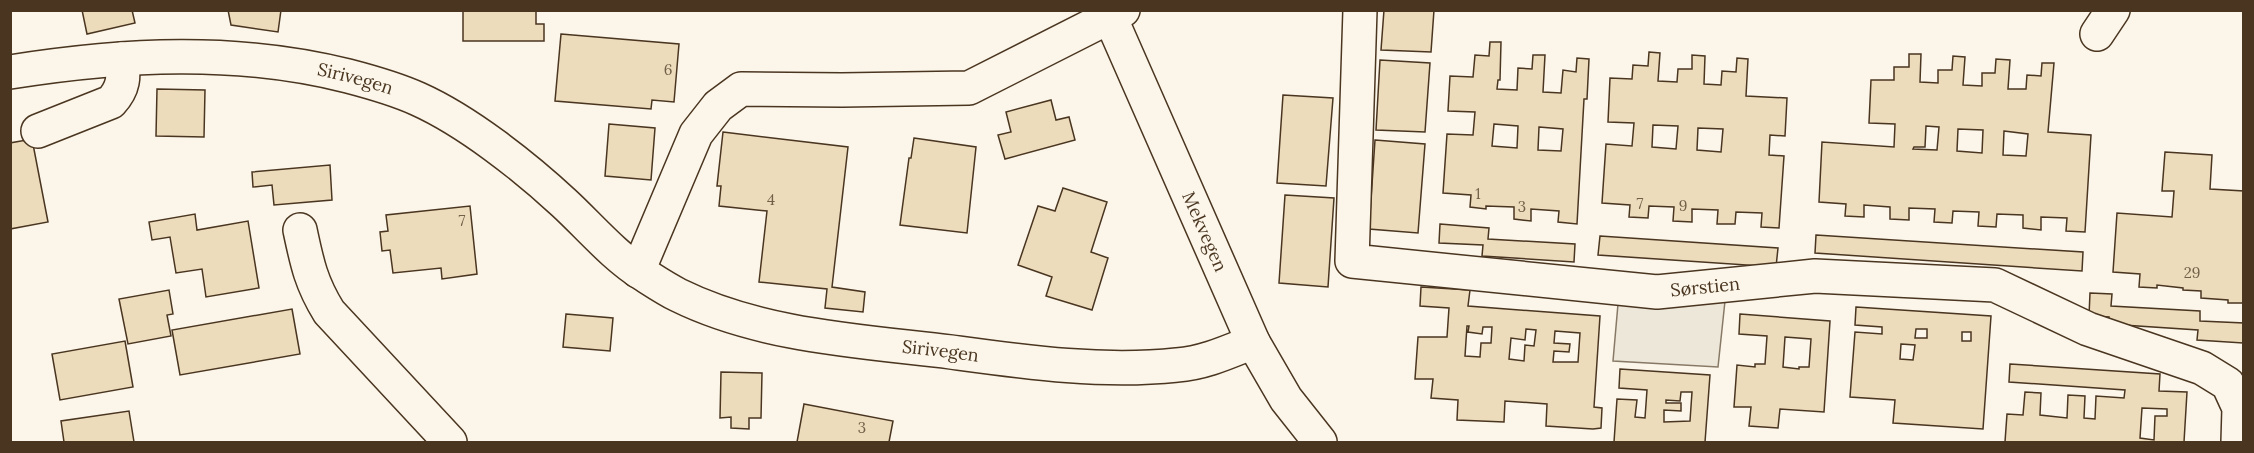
<svg xmlns="http://www.w3.org/2000/svg" width="2254" height="453" font-family="Lora,serif">
<style>
.parking{fill:#ede7d9;stroke:#887966;stroke-width:1.5}
.building{fill:#ecdcbc;stroke:#4a3520;stroke-width:1.5;fill-rule:evenodd}
.lines{fill:none;stroke-linecap:round;stroke-linejoin:round}
.minor-casing{stroke:#4a3520;stroke-width:36}
.minor{stroke:#fbf6e9;stroke-width:33}
.labels{text-anchor:middle;stroke-width:4.5;stroke-linejoin:round;paint-order:stroke}
.number-label{font-size:15px;fill:#725f47}
.street-label{font-size:18px;fill:#4a3520;stroke:#fbf6e9}
</style>
<rect width="100%" height="100%" fill="#fbf6e9"/>
<!-- parking -->
<path class="parking" d="M1725,301L1718,367L1613,361L1618,304Z"/>
<!-- building -->
<g class="building">
<path d="M82,10H132L135,23L87,34Z"/>
<path d="M228,10H281L278,32L231,25Z"/>
<path d="M463,10H536V24H544V41H463Z"/>
<path d="M1384,10H1434L1431,52L1381,50Z"/>
<path d="M561,34L679,44L674,102L652,100L651,109L555,101Z"/>
<path d="M1490,42H1501L1500,80H1498L1497,89L1517,90L1518,68L1532,69L1533,55H1545L1543,92L1561,93L1563,70L1576,72L1577,58L1589,59L1587,99H1584L1577,224L1558,222L1559,211L1531,209V221L1514,219V207L1486,206V209L1470,207L1471,195L1443,193L1447,134L1473,135L1475,112L1448,111L1450,76L1473,77L1475,55L1489,56ZM1494,124L1518,126L1517,148L1492,146ZM1539,127L1563,129L1561,151L1538,150Z"/>
<path d="M1649,52L1660,53L1658,81L1677,82L1678,69H1692V55L1705,56L1704,84L1721,85L1722,71L1736,72L1737,58L1748,59L1746,96L1787,98L1785,136L1770,135L1769,155L1784,156L1779,228L1761,227L1762,213L1736,212L1735,224H1717L1718,210L1692,209V222L1673,221L1674,207L1649,206L1648,218L1629,217L1630,205L1602,203L1606,144L1632,146L1634,123L1608,122L1610,78L1632,79L1633,65L1648,66ZM1653,125L1678,126L1676,149L1652,147ZM1698,128L1723,129L1721,152L1697,150Z"/>
<path d="M1909,54H1921L1920,82L1938,83V70H1952L1953,56L1965,57L1963,85L1982,86V73H1995L1996,59L2010,60L2008,89H2026L2027,75L2041,76L2042,63H2054L2048,132L2091,135L2085,232L2066,231L2067,218L2041,217V230L2023,228V215L1997,214L1996,227L1978,226L1979,212L1953,211L1952,223L1934,222L1935,209L1909,208V220L1890,219V207L1864,205V217L1845,216L1846,204L1819,202L1822,142L1894,147L1895,124L1869,123L1871,80H1894V67H1909ZM1926,126L1939,127L1937,150L1913,149L1914,147H1925ZM1958,129L1983,130L1982,153L1957,151ZM2004,131L2028,134L2026,156L2003,155Z"/>
<path d="M1380,60L1430,63L1425,132L1376,130Z"/>
<path d="M157,89L205,90L204,137L156,136Z"/>
<path d="M1283,95L1333,98L1326,186L1277,183Z"/>
<path d="M1051,100L1056,120L1069,117L1075,140L1005,159L998,135L1011,132L1006,112Z"/>
<path d="M609,124L655,128L651,180L605,176Z"/>
<path d="M723,132L848,147L832,287L865,292L863,312L825,308L827,289L759,282L767,211L719,206L721,186H717Z"/>
<path d="M914,138L976,147L967,233L900,225L909,158H911Z"/>
<path d="M32,139L48,222L10,229V143Z"/>
<path d="M1375,140L1425,144L1418,233L1369,229Z"/>
<path d="M2165,152L2212,155L2210,189L2244,191V303H2228V300L2201,298V291L2183,290V288L2157,285V288L2139,287L2140,274L2113,272L2117,213L2172,217L2174,191H2162Z"/>
<path d="M330,165L332,200L274,205L272,185L253,187L252,172Z"/>
<path d="M1063,188L1107,202L1091,252L1108,258L1092,310L1046,296L1052,277L1018,265L1038,206L1055,211Z"/>
<path d="M1285,195L1334,198L1328,287L1279,283Z"/>
<path d="M470,206L477,274L442,279L441,268L393,273L390,250L382,251L380,232L388,231L386,215Z"/>
<path d="M195,214L197,230L248,221L259,288L206,297L202,269L176,273L170,237L152,240L149,222Z"/>
<path d="M1440,224L1489,228L1488,239L1575,244L1574,262L1482,256L1483,245L1439,243Z"/>
<path d="M1816,235L2083,252L2082,271L1815,253Z"/>
<path d="M1600,236L1778,248L1776,267L1598,255Z"/>
<path d="M1421,287L1470,290L1468,306L1600,316L1594,407L1602,408L1601,428L1593,429L1546,426L1547,404L1505,401L1504,422L1457,420L1458,400L1431,398L1433,379H1415L1418,337H1447L1449,308L1420,306ZM1467,326H1469L1468,332L1482,334L1483,327H1492L1491,343H1481L1480,357L1465,356ZM1526,329L1536,330L1534,346L1525,345L1524,361L1509,359L1511,338L1525,340ZM1555,331L1580,333L1578,362H1553L1554,351L1569,352L1570,344L1554,343Z"/>
<path d="M169,290L173,314L167,315L171,336L128,344L119,299Z"/>
<path d="M2090,293L2112,294L2111,306L2200,311V321L2244,323L2243,343L2197,340L2198,330L2108,324L2109,317L2089,316Z"/>
<path d="M1856,307L1991,316L1983,429L1893,423L1895,400L1850,397L1855,332L1882,334V327L1855,325ZM1916,329H1927V338H1915ZM1962,332H1971V341H1962ZM1901,344L1915,345L1913,360L1900,359Z"/>
<path d="M292,309L300,354L180,375L172,330Z"/>
<path d="M566,314L613,318L610,351L563,347Z"/>
<path d="M1740,314L1830,321L1824,412L1780,409L1778,428L1749,426L1751,407H1734L1737,365L1755,367V364H1765L1767,336L1739,334ZM1785,337L1811,339L1809,367H1799V369L1783,367Z"/>
<path d="M125,341L133,387L60,400L52,354Z"/>
<path d="M2010,364L2160,374L2159,391L2187,392L2184,442H2005L2007,414L2023,415L2025,392L2041,393L2040,415L2067,418L2068,395L2085,396L2084,418L2095,419L2096,396L2124,398L2125,390L2009,382ZM2142,408L2167,409V416H2155L2154,440L2140,438Z"/>
<path d="M1620,369L1710,375L1705,442H1614L1617,399L1637,400L1635,417L1645,418L1647,390L1619,388ZM1681,392H1692L1690,421L1664,422V410L1681,411V403H1666V400L1680,401Z"/>
<path d="M721,372L762,373L761,418H749V429L731,428V417L720,418Z"/>
<path d="M804,404L893,421L889,442H797Z"/>
<path d="M129,411L134,442H64L61,421Z"/>
</g>
<g class="lines">
<!-- minor casing -->
<g class="minor-casing">
<g id="minor">
<path id="s1" d="M1107,10L1253,342L1286,399L1320,442"/>
<path id="s2" d="M1360,10L1352,261L1657,292L1815,276L1995,285L2088,329L2202,368L2228,384L2239,408L2238,442"/>
<path d="M2097,34L2113,10"/>
<path id="s3" d="M10,72C124,54 236,48 348,76C371,82 396,89 418,99C467,121 524,166 564,203C589,226 614,256 643,274C654,281 666,289 678,295C761,336 860,341 951,352C1025,362 1101,373 1177,365C1204,363 1228,352 1253,342"/>
<path d="M38,131L111,102C124,88 124,77 122,59"/>
<path d="M300,230C307,263 311,283 329,312L450,442"/>
<path d="M638,271L696,134L718,106L741,89L842,90L969,88L1123,10"/>
</g>
</g>
<!-- minor -->
<use href="#minor" class="minor"/>
</g>
<g class="labels">
<!-- number labels -->
<g class="number-label">
<text x="668" y="75">6</text>
<text x="1478" y="199">1</text>
<text x="771" y="205">4</text>
<text x="1640" y="209">7</text>
<text x="1683" y="211">9</text>
<text x="1522" y="212">3</text>
<text x="462" y="226">7</text>
<text x="2192" y="278">29</text>
<text x="862" y="433">3</text>
</g>
<!-- street labels -->
<g class="street-label">
<text dy="6" stroke="none"><textPath href="#s3" startOffset="348">Sirivegen</textPath></text>
<text dy="6" stroke="none"><textPath href="#s1" startOffset="242">Mekvegen</textPath></text>
<text dy="6" stroke="none"><textPath href="#s2" startOffset="606">Sørstien</textPath></text>
<text dy="6" stroke="none"><textPath href="#s3" startOffset="1011">Sirivegen</textPath></text>
</g>
</g>
<!-- border -->
<rect width="2254" height="453" fill="none" stroke="#4a3520" stroke-width="24"/>
</svg>
